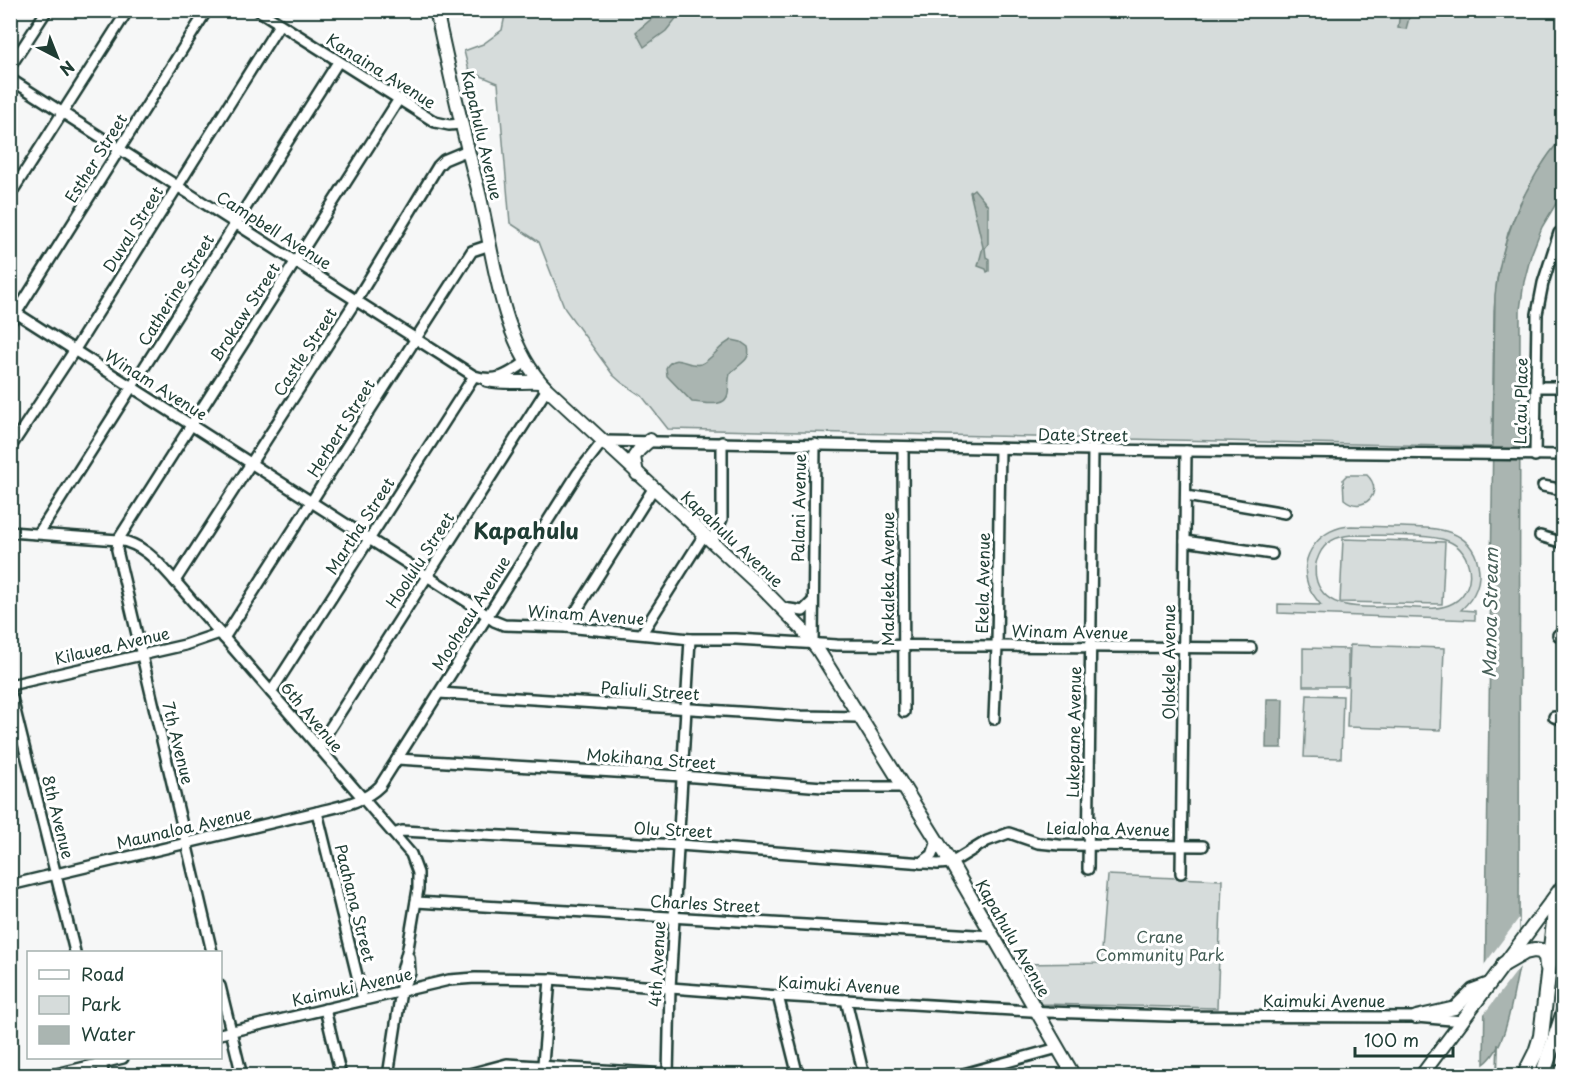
<svg xmlns="http://www.w3.org/2000/svg" width="1574" height="1086" font-family="'Playpen Sans',sans-serif">
<style>
.green{fill:#d6dcdb;stroke:#7a8c88;stroke-width:1.5;fill-rule:evenodd}
.water{fill:#aab5b1;stroke:#72857f;stroke-width:1.5}
.pier{fill:#f6f7f7}
.lines{fill:none;stroke-linecap:round;stroke-linejoin:round}
.stream{stroke:#72857f;stroke-width:2}
.minor-casing{stroke:#1f3d34;stroke-width:14}
.major-casing{stroke:#1f3d34;stroke-width:16}
.highway-casing{stroke:#1f3d34;stroke-width:18}
.minor{stroke:#fff;stroke-width:9}
.major{stroke:#fff;stroke-width:12}
.highway{stroke:#fff;stroke-width:14}
.labels{text-anchor:middle;stroke-width:6;stroke-linejoin:round;paint-order:stroke}
.street-label{font-size:16px;fill:#1f3d34;stroke:#fff}
.park-label{font-size:16px;fill:#445d55;stroke:#fff}
.water-label{font-size:18px;font-style:italic;fill:#49615a;stroke:#fff}
.district-label{font-size:22px;font-weight:bold;fill:#1f3d34;stroke:#fff}
</style>
<rect width="100%" height="100%" fill="#f6f7f7"/>
<filter id="ink" filterUnits="userSpaceOnUse"><feTurbulence type="fractalNoise" baseFrequency=".0167" numOctaves="2"/><feDisplacementMap in="SourceGraphic" scale="12" xChannelSelector="R" yChannelSelector="G"/><feConvolveMatrix kernelMatrix="1 2 1 2 8 2 1 2 1" color-interpolation-filters="sRGB"/></filter>
<g filter="url(#ink)">
<!-- green -->
<g class="green">
<path d="M506,10L1563,11V136L1545,160L1520,203L1508,233L1497,279L1494,310L1492,447L668,429L642,396L622,383L613,375L565,309L539,242L510,223L498,83L469,71L464,51L483,44L502,30Z"/>
<path d="M1347,475H1367C1385,492 1363,515 1344,499L1343,479Z"/>
<path d="M1351,526C1368,526 1385,527 1402,527C1433,528 1470,527 1478,564C1482,582 1474,598 1461,610L1475,611V620L1278,613V604L1321,605C1316,599 1311,593 1308,585C1298,555 1321,527 1351,526ZM1352,535C1374,536 1430,533 1448,541C1458,545 1465,553 1468,564C1473,579 1466,596 1453,603C1437,612 1415,607 1398,607C1371,606 1328,614 1317,582C1314,573 1315,563 1319,555C1325,541 1338,536 1352,535Z"/>
<path d="M1343,539L1445,542L1442,604L1340,602Z"/>
<path d="M1350,645L1444,648L1441,730L1347,727Z"/>
<path d="M1303,648L1348,649V686H1303Z"/>
<path d="M1307,695L1343,696L1341,758L1304,757Z"/>
<path d="M1107,875L1222,880L1217,1008L1041,1004L1019,964L1100,963Z"/>
</g>
<!-- water -->
<g class="water">
<path d="M662,10L682,11L666,31L644,47L636,32Z"/>
<path d="M1400,11H1411L1406,29L1398,28Z"/>
<path d="M1563,136V192L1542,227L1531,255L1524,282L1520,310L1519,968C1512,996 1508,1046 1484,1064L1495,295C1502,235 1525,182 1563,136Z"/>
<path d="M974,189L988,206V244L985,248L986,257L989,259V271L987,272L986,269L978,266L983,247L970,192Z"/>
<path d="M732,340L741,342L748,347C752,361 738,364 730,374C728,381 729,388 728,394C725,409 703,402 692,402L667,376L666,368C675,351 687,368 701,364C713,359 719,345 732,340Z"/>
<path d="M1267,699H1283L1282,748H1266Z"/>
</g>
<!-- pier -->
<path class="pier" d="M1519,918L1520,967L1484,1014V965Z"/>
<g class="lines">
<!-- stream -->
<path class="stream" d="M1497,1076L1498,1045"/>
<!-- minor casing -->
<g class="minor-casing">
<g id="minor">
<path d="M258,10L435,122L449,125L461,124"/>
<path d="M10,67L47,10"/>
<path d="M10,79L474,376C496,383 508,375 526,362"/>
<path d="M10,195L128,10"/>
<path d="M10,309L477,608L494,621L504,625L566,627L690,639H736L837,645L1251,648"/>
<path d="M10,323L207,10"/>
<path d="M1537,387H1564"/>
<path d="M903,447L904,712"/>
<path d="M10,448L74,351L279,25"/>
<path d="M1535,456L1537,314L1543,283L1559,233"/>
<path d="M1543,486L1564,490"/>
<path d="M1186,496L1285,513"/>
<path d="M10,532L118,540C144,544 158,562 175,581L411,854L418,873V889L408,948L401,975V991L388,1076"/>
<path d="M39,533L338,62"/>
<path d="M1540,536L1564,543"/>
<path d="M1185,541L1272,554"/>
<path d="M712,542L722,519V442"/>
<path d="M175,581L357,299L438,166L444,160L468,150"/>
<path d="M783,608L803,611L812,602"/>
<path d="M566,627L653,489"/>
<path d="M642,633L704,535"/>
<path d="M1558,635L1564,636"/>
<path d="M224,638L472,251L490,245"/>
<path d="M813,643L815,444"/>
<path d="M10,685L185,645L220,633"/>
<path d="M10,690L75,952"/>
<path d="M271,692L474,376"/>
<path d="M439,693L801,716L859,717"/>
<path d="M1554,717L1564,720"/>
<path d="M994,719L997,646L1000,448"/>
<path d="M318,747L547,389"/>
<path d="M397,759L682,776L823,787H904"/>
<path d="M317,812L363,1000"/>
<path d="M394,834L402,831L679,845L938,864L951,863L987,841L1009,833L1038,843L1059,845L1203,846"/>
<path d="M921,863L932,855L937,841"/>
<path d="M1088,869L1093,450"/>
<path d="M1181,873L1186,451"/>
<path d="M10,885L317,812C340,806 363,803 380,786L578,473L603,441L1093,450L1564,455"/>
<path d="M416,902L992,936"/>
<path d="M212,952L117,550L118,540L399,99"/>
<path d="M220,986L242,1076"/>
<path d="M402,989L410,973L409,957"/>
<path d="M778,996L798,1076"/>
<path d="M846,1000L864,1076"/>
<path d="M325,1009L341,1076"/>
<path d="M220,1034L449,980L475,978L550,979L778,996L1048,1012L1170,1016L1416,1017L1463,1021"/>
<path d="M100,1058L104,1076"/>
<path d="M48,1076L123,1058"/>
<path d="M462,1076L507,1064L698,1076"/>
<path d="M542,1076L550,979"/>
<path d="M668,1076L670,988L690,639"/>
<path d="M956,1076L1058,1048"/>
</g>
</g>
<!-- major casing -->
<g class="major-casing">
<g id="major">
<path d="M436,10C449,70 462,130 478,189C494,252 499,341 547,389L762,588L802,629L818,650L951,863L1074,1076"/>
<path d="M487,380C504,384 523,381 540,382"/>
<path d="M637,474L634,457L639,450L650,440"/>
<path d="M1416,1017L1455,1008L1473,990L1489,984"/>
<path d="M1421,1076L1564,884"/>
<path d="M1550,1076L1564,1070"/>
</g>
</g>
<!-- highway casing -->
<g class="highway-casing">
<g id="highway">
<path d="M1504,964L1525,952L1534,950L1541,951L1546,957L1547,966"/>
<path d="M1524,1076L1536,1052L1541,1036L1554,922L1555,898"/>
<path d="M1542,1076L1564,1012"/>
</g>
</g>
<!-- minor -->
<use href="#minor" class="minor"/>
<!-- major -->
<use href="#major" class="major"/>
<!-- highway -->
<use href="#highway" class="highway"/>
</g>
</g>
<g class="labels">
<!-- street labels -->
<g class="street-label">
<text transform="translate(381 71) rotate(32)" y="6">Kanaina Avenue</text>
<text transform="translate(482 135) rotate(77)" y="6">Kapahulu Avenue</text>
<text transform="translate(96 158) rotate(-58)" y="6">Esther Street</text>
<text transform="translate(133 229) rotate(-58)" y="6">Duval Street</text>
<text transform="translate(274 230) rotate(32)" y="6">Campbell Avenue</text>
<text transform="translate(176 290) rotate(-58)" y="6">Catherine Street</text>
<text transform="translate(245 312) rotate(-57)" y="6">Brokaw Street</text>
<text transform="translate(305 352) rotate(-57)" y="6">Castle Street</text>
<text transform="translate(156 385) rotate(32)" y="6">Winam Avenue</text>
<text transform="translate(1521 401) rotate(-89)" y="6">La'au Place</text>
<text transform="translate(341 428) rotate(-58)" y="6">Herbert Street</text>
<text transform="translate(1083 435) rotate(1)" y="6">Date Street</text>
<text transform="translate(799 508) rotate(-89)" y="6">Palani Avenue</text>
<text transform="translate(360 526) rotate(-57)" y="6">Martha Street</text>
<text transform="translate(732 539) rotate(43)" y="6">Kapahulu Avenue</text>
<text transform="translate(420 560) rotate(-57)" y="6">Hoolulu Street</text>
<text transform="translate(888 579) rotate(-90)" y="6">Makaleka Avenue</text>
<text transform="translate(983 583) rotate(-89)" y="6">Ekela Avenue</text>
<text transform="translate(471 613) rotate(-58)" y="6">Mooheau Avenue</text>
<text transform="translate(586 615) rotate(4)" y="6">Winam Avenue</text>
<text transform="translate(1070 632) rotate(1)" y="6">Winam Avenue</text>
<text transform="translate(112 646) rotate(-13)" y="6">Kilauea Avenue</text>
<text transform="translate(1169 662) rotate(-90)" y="6">Olokele Avenue</text>
<text transform="translate(650 691) rotate(4)" y="6">Paliuli Street</text>
<text transform="translate(312 717) rotate(50)" y="6">6th Avenue</text>
<text transform="translate(1074 732) rotate(-89)" y="6">Lukepane Avenue</text>
<text transform="translate(178 743) rotate(76)" y="6">7th Avenue</text>
<text transform="translate(651 759) rotate(4)" y="6">Mokihana Street</text>
<text transform="translate(58 817) rotate(76)" y="6">8th Avenue</text>
<text transform="translate(184 828) rotate(-13)" y="6">Maunaloa Avenue</text>
<text transform="translate(1108 829) rotate(1)" y="6">Leialoha Avenue</text>
<text transform="translate(673 830) rotate(3)" y="6">Olu Street</text>
<text transform="translate(355 903) rotate(76)" y="6">Paahana Street</text>
<text transform="translate(705 904) rotate(3)" y="6">Charles Street</text>
<text transform="translate(1013 938) rotate(60)" y="6">Kapahulu Avenue</text>
<text transform="translate(657 964) rotate(-87)" y="6">4th Avenue</text>
<text transform="translate(839 985) rotate(3)" y="6">Kaimuki Avenue</text>
<text transform="translate(352 987) rotate(-13)" y="6">Kaimuki Avenue</text>
<text x="1324" y="1007">Kaimuki Avenue</text>
</g>
<!-- park labels -->
<g class="park-label">
<text x="1160" y="943">Crane<tspan x="1160" dy="18">Community Park</tspan></text>
</g>
<!-- water labels -->
<g class="water-label">
<text transform="translate(1491 613) rotate(-89)" y="6">Manoa Stream</text>
</g>
<!-- district labels -->
<g class="district-label">
<text x="526" y="539">Kapahulu</text>
</g>
</g>
<!-- margin -->
<rect width="1574" height="1086" fill="none" stroke="#fff" stroke-width="36"/>
<rect x="18" y="18" width="1538" height="1050" fill="none" stroke="#1f3d34" stroke-width="2" filter="url(#ink)"/>
<!-- legend -->
<rect x="27" y="951" width="195" height="108" fill="#ffffff" stroke="#a5b1ae" stroke-width="1.5"/>
<rect x="39" y="970" width="30" height="9" fill="#ffffff" stroke="#a5b1ae" stroke-width="1.5"/>
<text x="81" y="981" font-size="18" fill="#1f3d34">Road</text>
<rect x="39" y="996" width="30" height="18" fill="#d6dcdb" stroke="#a5b1ae" stroke-width="1.5"/>
<text x="81" y="1011" font-size="18" fill="#1f3d34">Park</text>
<rect x="39" y="1026" width="30" height="18" fill="#aab5b1" stroke="#a5b1ae" stroke-width="1.5"/>
<text x="81" y="1041" font-size="18" fill="#1f3d34">Water</text>
<!-- north arrow -->
<g transform="translate(57 57) rotate(138)" stroke="#ffffff" stroke-width="4.5" paint-order="stroke">
<path d="M0-4.5L10 22L0 15L-10 22Z" fill="#1f3d34"/>
<text y="-9" font-size="16" font-weight="bold" text-anchor="middle" fill="#1f3d34">N</text>
</g>
<!-- scale -->
<path d="M1355 1047v9h98v-9" fill="none" stroke="#1f3d34" stroke-width="3"/>
<text x="1364" y="1047" font-size="18" fill="#1f3d34" stroke="#ffffff" stroke-width="4.5" paint-order="stroke">100 m</text>
</svg>
